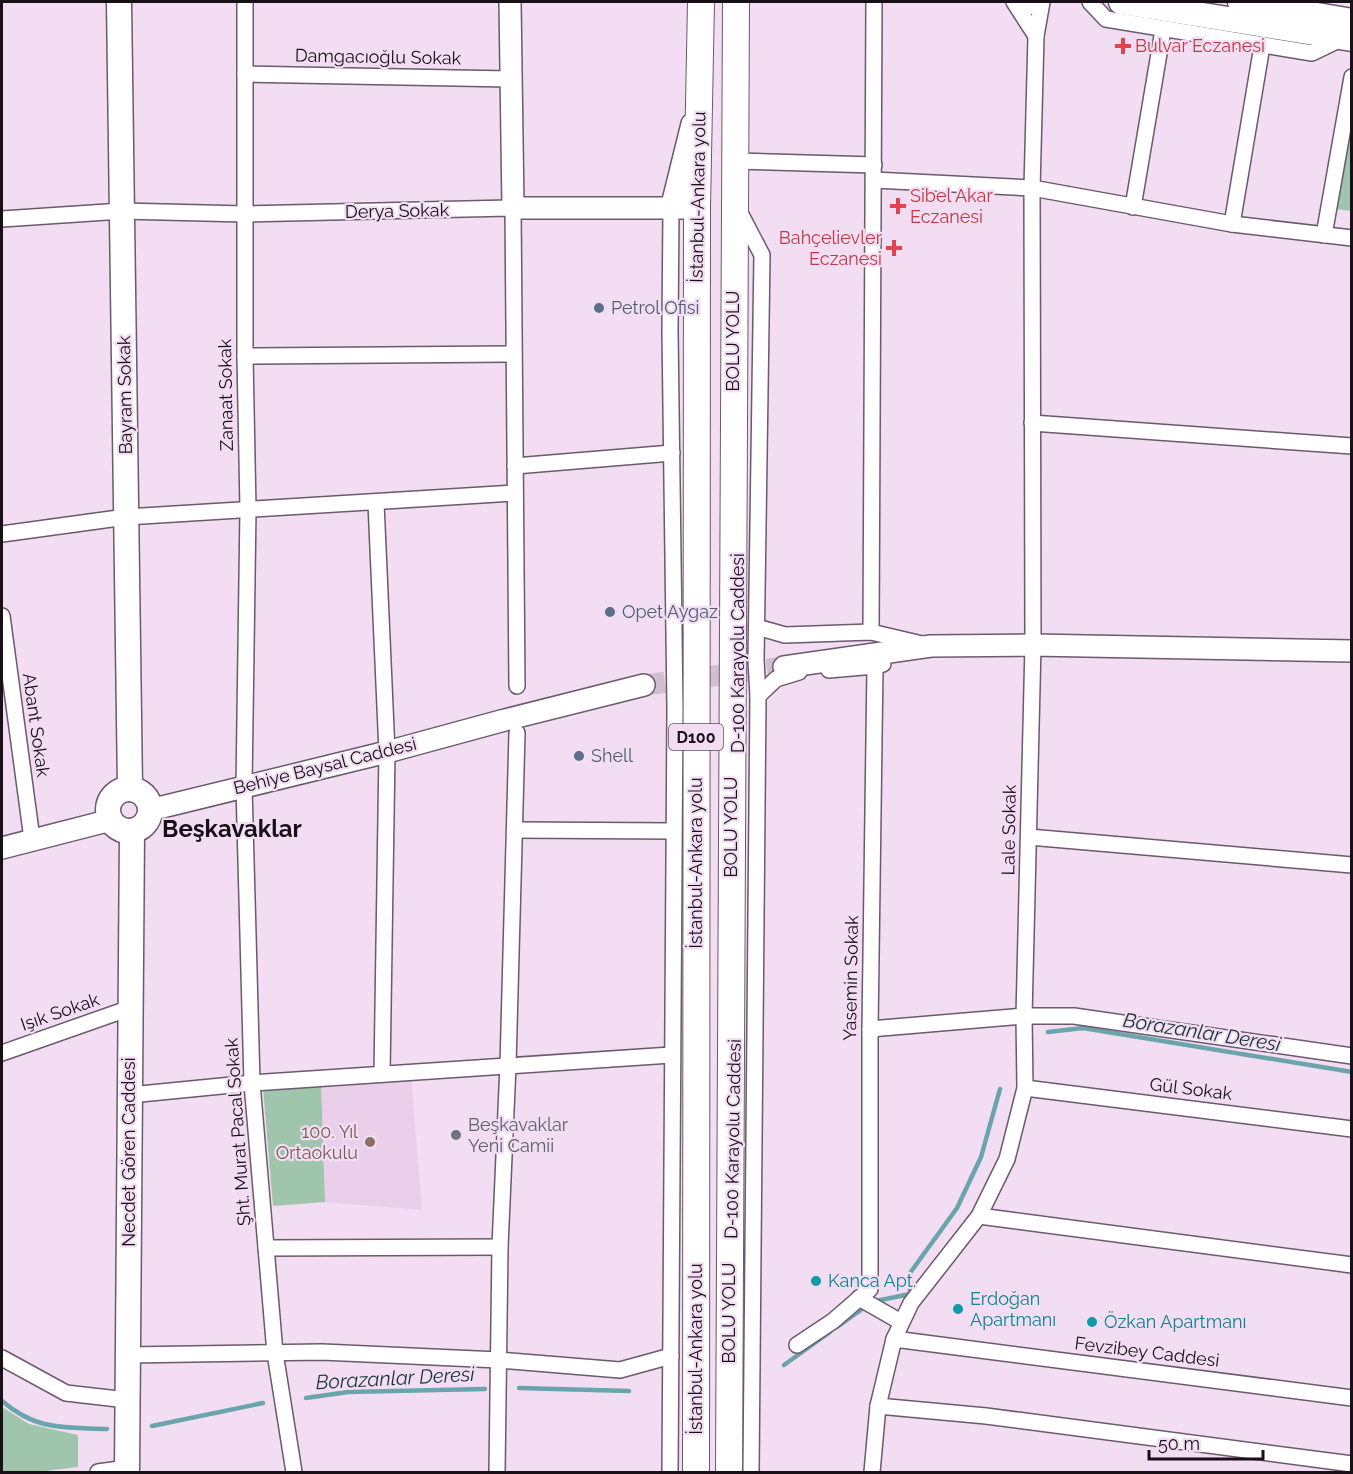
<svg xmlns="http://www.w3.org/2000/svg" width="1353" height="1474" font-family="Raleway,sans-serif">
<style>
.built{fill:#eacfeb}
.green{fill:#9fc5ad}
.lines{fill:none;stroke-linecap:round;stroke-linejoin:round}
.stream{stroke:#6ba5ac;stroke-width:4.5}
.secondary-tunnel{stroke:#d1bed2;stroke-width:21;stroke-dasharray:21 10;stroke-linecap:butt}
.minor-casing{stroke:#6b596c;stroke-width:18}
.secondary-casing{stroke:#6b596c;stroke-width:24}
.primary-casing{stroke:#6b596c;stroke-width:27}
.trunk-casing{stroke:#6b596c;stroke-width:28}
.minor{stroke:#fff;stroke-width:15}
.secondary{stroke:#fff;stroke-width:21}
.primary{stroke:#fff;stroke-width:24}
.trunk{stroke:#fff;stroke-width:26}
.health-dot{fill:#e0444e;stroke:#f2ddf3;stroke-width:2}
.service-dot{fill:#5c6f8a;stroke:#f2ddf3;stroke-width:2}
.worship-dot{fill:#6b7280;stroke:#f2ddf3;stroke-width:2}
.education-dot{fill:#8d6e63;stroke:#f2ddf3;stroke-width:2}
.culture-dot{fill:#0f9aa8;stroke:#f2ddf3;stroke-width:2}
.labels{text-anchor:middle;stroke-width:4.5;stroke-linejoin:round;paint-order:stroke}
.shield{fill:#f2ddf3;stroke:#594e59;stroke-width:1.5}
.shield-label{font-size:16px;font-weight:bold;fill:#171017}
.health-label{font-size:18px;fill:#be3a42;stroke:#f2ddf3;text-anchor:start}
.street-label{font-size:18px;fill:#171017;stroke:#f2ddf3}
.service-label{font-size:18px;fill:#4e5e75;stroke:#f2ddf3;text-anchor:start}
.worship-label{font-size:18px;fill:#5b616d;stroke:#f2ddf3;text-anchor:start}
.education-label{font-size:18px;fill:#785e54;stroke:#f2ddf3;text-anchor:end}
.culture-label{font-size:18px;fill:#0d838f;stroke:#f2ddf3;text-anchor:start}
.water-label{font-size:20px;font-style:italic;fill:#163538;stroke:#f2ddf3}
.district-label{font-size:24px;font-weight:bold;fill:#171017;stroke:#f2ddf3}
</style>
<rect width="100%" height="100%" fill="#f2ddf3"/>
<!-- built -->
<path class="built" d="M411,1076L422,1210L325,1202L321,1082Z"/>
<!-- green -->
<g class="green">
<path d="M1349,132L1351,133V211L1336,209Z"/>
<path d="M321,1082L325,1202L273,1206L263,1088Z"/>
<path d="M2,1407L29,1424L78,1435V1467L38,1472H2Z"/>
</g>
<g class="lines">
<!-- stream -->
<g class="stream">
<path d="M1048,1032L1083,1028L1352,1072"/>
<path d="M876,1301L910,1294V1273L957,1208L981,1157L1000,1089"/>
<path d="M837,1327L861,1310"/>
<path d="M784,1365L830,1332"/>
<path d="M519,1388L629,1391"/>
<path d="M306,1398L348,1392L485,1389"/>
<path d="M2,1401C37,1431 63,1427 107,1429"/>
<path d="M152,1426L263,1403"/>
</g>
<!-- secondary-tunnel -->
<path class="secondary-tunnel" d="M644,685L784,667"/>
<!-- minor casing -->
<g class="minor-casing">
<g id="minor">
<path d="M245,2V356L248,509L244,787L252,1083L275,1353L294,1472"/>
<path d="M1014,2L1036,36L1042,2"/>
<path d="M1090,2L1106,19L1312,53L1343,38"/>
<path d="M245,74L511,79"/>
<path d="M735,161L874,165"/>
<path d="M874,180L1032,188L1232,224L1352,238"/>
<path d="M1133,207L1163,30"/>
<path d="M738,209L762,255L756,660L758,696L751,1472"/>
<path d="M2,219L122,211L245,214L513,208L517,686"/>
<path d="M1232,224L1262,46"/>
<path d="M1324,235L1352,77"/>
<path d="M245,356L514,354"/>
<path d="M1032,423L1352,446"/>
<path d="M515,466L672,453"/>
<path d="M376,503L387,752L382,1074"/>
<path d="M2,534L126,517L515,493"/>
<path d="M2,616L32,839"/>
<path d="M757,627L785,635L871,632L922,644"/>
<path d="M871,632L874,2"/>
<path d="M829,670L875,666L883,664"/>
<path d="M758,696L776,679L799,672"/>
<path d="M515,830L673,831"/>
<path d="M1029,837L1352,865"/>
<path d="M870,1029L1024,1016H1074L1352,1056"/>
<path d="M2,1053L130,1008"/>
<path d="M1025,1088L1352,1129"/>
<path d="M130,1095L252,1083L671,1055"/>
<path d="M979,1216L1352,1265"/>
<path d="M266,1248L500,1247"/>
<path d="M859,1298L901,1322"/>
<path d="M894,1339L911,1303L979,1216L1007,1159L1025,1088L1024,1016L1033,645L1032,188L1036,36"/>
<path d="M797,1345L833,1321L870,1289V1029L875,666"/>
<path d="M128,1355L322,1352L499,1360L620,1370L671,1356"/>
<path d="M2,1358L66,1393L127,1400"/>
<path d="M878,1406L986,1416L1352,1464"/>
<path d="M98,1472L127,1468"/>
<path d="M497,1472L500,1247L508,1065L517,733"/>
<path d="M670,1472L675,709L670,331L671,209"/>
<path d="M872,1472L878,1406L894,1339L1352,1398"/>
</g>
</g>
<!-- secondary casing -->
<g class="secondary-casing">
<g id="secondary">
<path d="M510,2L513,208H697"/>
<path d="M671,209L692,124"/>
<path d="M784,667L931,646L1033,645L1352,651"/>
<path d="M150,810L387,752L501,721L644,685"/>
<path d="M2,848L111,820"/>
</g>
</g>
<!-- primary casing -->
<g class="primary-casing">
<g id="primary">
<path d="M119,2L130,789"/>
<path d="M1024,2H1033"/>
<path d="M1121,2L1352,39"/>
<path d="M1240,2L1352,21"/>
<circle cx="129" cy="810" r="21"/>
<path d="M127,1472L132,831"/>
</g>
</g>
<!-- trunk casing -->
<g class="trunk-casing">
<g id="trunk">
<path d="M696,1472L697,208L701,2"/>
<path d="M729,1472L736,2"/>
</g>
</g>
<!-- minor -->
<use href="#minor" class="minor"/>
<!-- secondary -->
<use href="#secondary" class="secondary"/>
<!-- primary -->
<use href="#primary" class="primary"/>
<!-- trunk -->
<use href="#trunk" class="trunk"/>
</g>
<!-- markers -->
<g class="health-dot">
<path d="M1120 37h6v6h6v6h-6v6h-6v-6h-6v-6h6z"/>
<path d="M895 197h6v6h6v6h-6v6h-6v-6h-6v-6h6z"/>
<path d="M891 239h6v6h6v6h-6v6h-6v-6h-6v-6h6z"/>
</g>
<g class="service-dot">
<circle cx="599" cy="308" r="6"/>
<circle cx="610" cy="612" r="6"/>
<circle cx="579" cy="756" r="6"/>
</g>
<circle class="worship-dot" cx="456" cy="1135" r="6"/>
<circle class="education-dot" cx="370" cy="1142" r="6"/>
<g class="culture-dot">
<circle cx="816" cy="1281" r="6"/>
<circle cx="958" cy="1309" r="6"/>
<circle cx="1092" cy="1322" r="6"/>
</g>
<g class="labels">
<!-- shield labels -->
<rect class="shield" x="669" y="724" width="54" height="26" rx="4.5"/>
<g class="shield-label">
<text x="696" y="743">D100</text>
</g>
<!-- health labels -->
<g class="health-label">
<text x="1135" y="52">Bulvar Eczanesi</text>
<text x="910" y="202">Sibel Akar<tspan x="910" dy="21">Eczanesi</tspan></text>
<text x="882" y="244" text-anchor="end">Bahçelievler<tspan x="882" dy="21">Eczanesi</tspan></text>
</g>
<!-- street labels -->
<g class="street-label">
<text transform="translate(378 57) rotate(1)" y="6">Damgacıoğlu Sokak</text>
<text transform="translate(698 197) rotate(-89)" y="6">İstanbul-Ankara yolu</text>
<text transform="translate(397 211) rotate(-1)" y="6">Derya Sokak</text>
<text transform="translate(733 341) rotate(-90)" y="6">BOLU YOLU</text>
<text transform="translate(125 395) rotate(-91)" y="6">Bayram Sokak</text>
<text transform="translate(226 395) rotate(-91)" y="6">Zanaat Sokak</text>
<text transform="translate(738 653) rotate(-90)" y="6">D-100 Karayolu Caddesi</text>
<text transform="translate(36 725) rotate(82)" y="6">Abant Sokak</text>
<text transform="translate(325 766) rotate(-14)" y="6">Behiye Baysal Caddesi</text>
<text transform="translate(731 827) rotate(-90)" y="6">BOLU YOLU</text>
<text transform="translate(1009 830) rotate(-89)" y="6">Lale Sokak</text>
<text transform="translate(696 863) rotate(-90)" y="6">İstanbul-Ankara yolu</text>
<text transform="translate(851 978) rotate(-89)" y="6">Yasemin Sokak</text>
<text transform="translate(60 1012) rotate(-19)" y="6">Işık Sokak</text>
<text transform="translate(1191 1089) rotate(7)" y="6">Gül Sokak</text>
<text transform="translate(238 1132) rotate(-94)" y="6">Şht. Murat Pacal Sokak</text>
<text transform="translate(733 1139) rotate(-89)" y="6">D-100 Karayolu Caddesi</text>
<text transform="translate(129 1152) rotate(-90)" y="6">Necdet Gören Caddesi</text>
<text transform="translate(729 1313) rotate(-90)" y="6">BOLU YOLU</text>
<text transform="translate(696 1349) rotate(-90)" y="6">İstanbul-Ankara yolu</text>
<text transform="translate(1147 1352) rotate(7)" y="6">Fevzibey Caddesi</text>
</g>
<!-- service labels -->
<g class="service-label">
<text x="611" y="314">Petrol Ofisi</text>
<text x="622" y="618">Opet Aygaz</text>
<text x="591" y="762">Shell</text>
</g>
<!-- worship labels -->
<g class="worship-label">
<text x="468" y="1131">Beşkavaklar<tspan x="468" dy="21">Yeni Camii</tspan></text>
</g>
<!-- education labels -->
<g class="education-label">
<text x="358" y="1138">100. Yıl<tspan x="358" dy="21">Ortaokulu</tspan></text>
</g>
<!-- culture labels -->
<g class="culture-label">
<text x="828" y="1287">Kanca Apt.</text>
<text x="970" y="1305">Erdoğan<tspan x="970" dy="21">Apartmanı</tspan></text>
<text x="1104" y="1328">Özkan Apartmanı</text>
</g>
<!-- water labels -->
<g class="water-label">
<text transform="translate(1202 1032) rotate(9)" y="7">Borazanlar Deresi</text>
<text transform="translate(395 1378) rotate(-3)" y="7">Borazanlar Deresi</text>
</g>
<!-- district labels -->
<g class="district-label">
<text x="232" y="837">Beşkavaklar</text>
</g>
</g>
<!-- border -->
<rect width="1353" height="1474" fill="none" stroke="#171017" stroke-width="6"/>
<!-- scale -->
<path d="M1149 1450v9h114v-9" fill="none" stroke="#171017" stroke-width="3"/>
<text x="1158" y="1450" font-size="18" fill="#171017" stroke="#f2ddf3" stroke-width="4.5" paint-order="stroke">50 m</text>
</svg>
